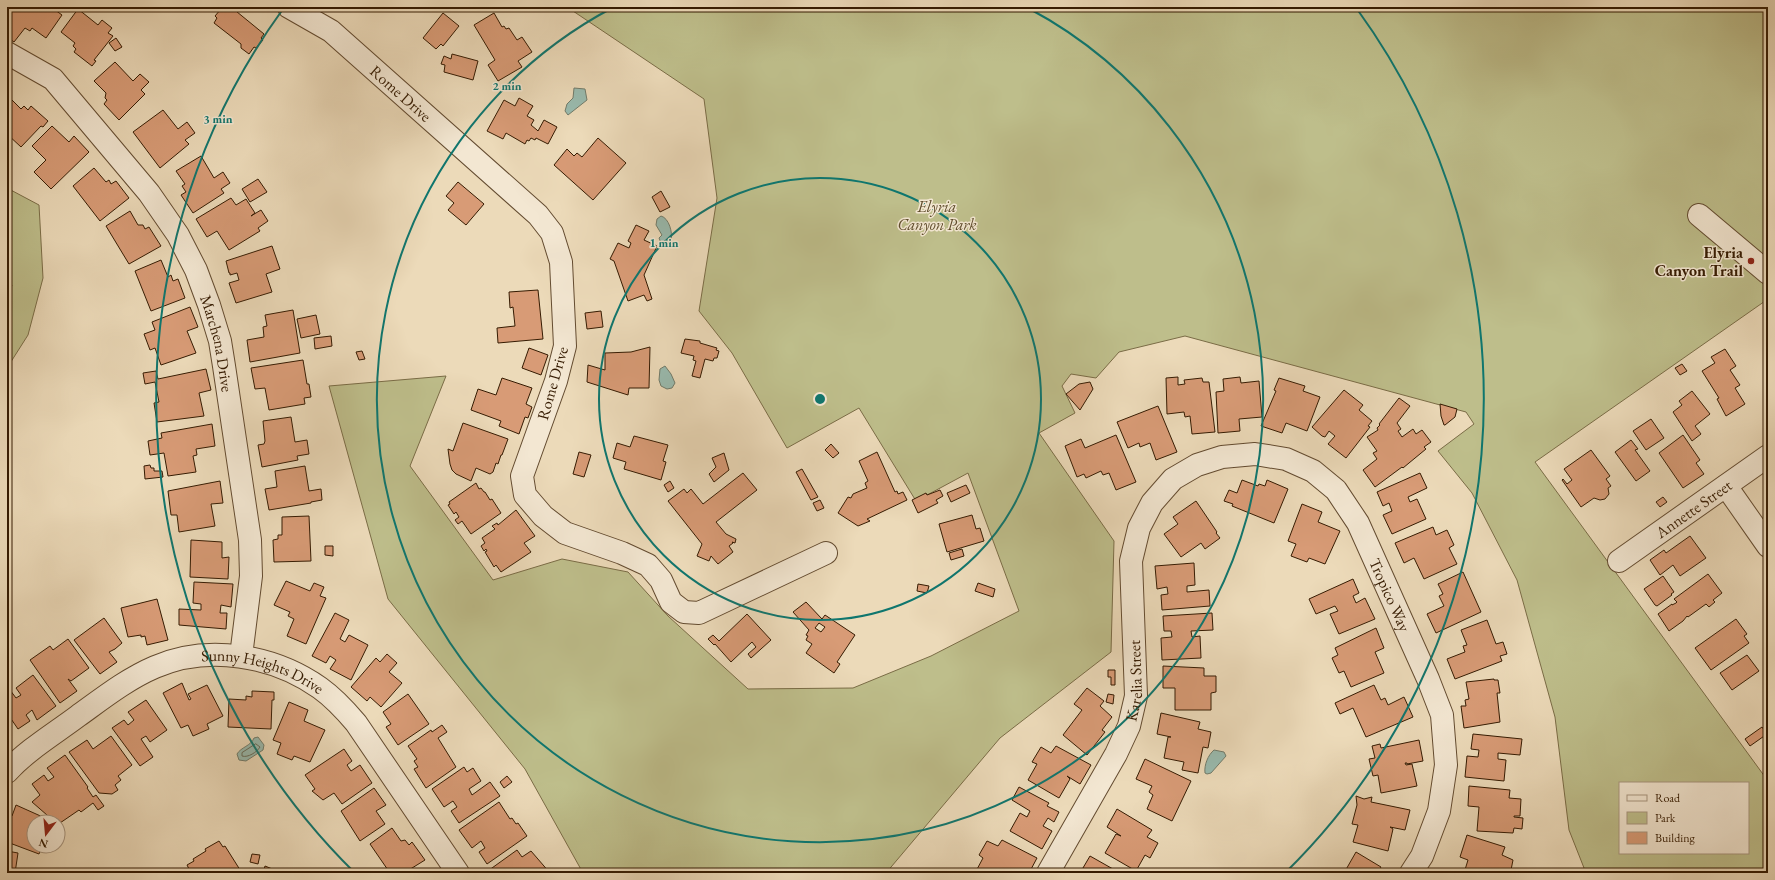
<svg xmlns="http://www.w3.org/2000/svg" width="1775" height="880" font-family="'EB Garamond',serif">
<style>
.green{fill:#bebe8b;stroke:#7a6c46;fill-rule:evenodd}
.water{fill:#99bbaf;stroke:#717b6a}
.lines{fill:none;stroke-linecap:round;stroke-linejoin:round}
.shore{stroke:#676b58;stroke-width:1}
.building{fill:#d89b76;stroke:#351b02;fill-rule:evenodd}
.minor-casing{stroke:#634b30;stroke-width:24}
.minor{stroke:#f3e7d2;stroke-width:22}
.ring{fill:none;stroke:#0f766e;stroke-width:2}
.poi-dot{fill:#8f2418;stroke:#f3e7d2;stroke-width:1.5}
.labels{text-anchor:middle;stroke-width:3;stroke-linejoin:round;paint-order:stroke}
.street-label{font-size:16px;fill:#351b02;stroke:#f3e7d2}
.park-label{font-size:16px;font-style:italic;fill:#5e4c2b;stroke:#f3e7d2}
.poi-label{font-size:16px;font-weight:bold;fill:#351b02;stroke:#f3e7d2;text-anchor:end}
.centre{fill:#0f766e;stroke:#f3e7d2;stroke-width:2}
.ring-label{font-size:12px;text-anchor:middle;font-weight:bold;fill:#0f766e;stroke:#f3e7d2;stroke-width:3;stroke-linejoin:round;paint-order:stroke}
</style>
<rect width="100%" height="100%" fill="#ecdab9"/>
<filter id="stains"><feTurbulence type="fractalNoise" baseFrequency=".005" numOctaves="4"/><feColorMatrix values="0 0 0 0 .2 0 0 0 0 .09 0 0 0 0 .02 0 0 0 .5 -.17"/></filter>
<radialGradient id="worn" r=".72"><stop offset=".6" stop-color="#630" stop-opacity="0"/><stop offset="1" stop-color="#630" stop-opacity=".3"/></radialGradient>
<!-- green -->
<g class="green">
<path d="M567,7H1768V299L1535,462L1768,781V873H1586L1569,830L1555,717L1517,580L1472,493L1438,451L1474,424L1466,412L1185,336L1119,352L1096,378L1071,374L1062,386L1075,413L1039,433L1114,541L1111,652L1000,738L886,873H583L525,769L388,599L329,386L446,376L410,466L493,580L562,559L628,572L668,616L748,689L853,688L931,656L1019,611L968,473L916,501L859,408L787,448L732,353L699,311L717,198L704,99ZM1620,783H1748V853H1620Z"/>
<path d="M7,188L39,205L43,278L28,335L7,368V302L12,285L7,283Z"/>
</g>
<!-- water -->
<g class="water">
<path d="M574,88L585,89L587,100L568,115L565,111L567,104L573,98Z"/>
<path d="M661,216C669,218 673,233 671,240L666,243H661L659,238L662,235L656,225L657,219Z"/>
<path d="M665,366L671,374L675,383L672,388L667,389L661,386L659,380L660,369Z"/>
<path d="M258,737L264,745L263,750L246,761L239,760L237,754C241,747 251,746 254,738Z"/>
<path d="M1214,750L1224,752L1226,756L1211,773L1207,774L1205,773C1204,765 1208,755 1214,750Z"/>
</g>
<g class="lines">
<!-- shore -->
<path class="shore" d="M256,744L260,747C257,752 248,758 242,756V753Z"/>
</g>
<!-- building -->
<g class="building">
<path d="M14,7H51L62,15L46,38L32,28L30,31L25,28L14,42L7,37V14Z"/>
<path d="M226,7H231L264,34L261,38L263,40L256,48L254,47L249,54L241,48V44L214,23L217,18L215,16L221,9L223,11Z"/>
<path d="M78,9L98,25L102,20L112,28L108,33L113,36L94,60L96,61L92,66L74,52L76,49L73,46L75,43L61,32Z"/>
<path d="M443,13L459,26L443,46L441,44L436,49L423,38Z"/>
<path d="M494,13L502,27L504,26L506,29L509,28L517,40L522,37L532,52L518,61L522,67L498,81L488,65L495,60L474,25Z"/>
<path d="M116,38L122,47L115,51L109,43Z"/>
<path d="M452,54L478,61L473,80L444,72L445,65L441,64L444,56L451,59Z"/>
<path d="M115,62L133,81L140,74L149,82L141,90L145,94L119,120L104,104L107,100L105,98L106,93L94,81Z"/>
<path d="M9,97L21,109L24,106L28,110L31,106L48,121L43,127L41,126L21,147L7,134V99Z"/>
<path d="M519,98L533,106L527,116L534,120L531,125L537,130L538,131L544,120L557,127L548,144L536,138L535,140L531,138L529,141L527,140L525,144L506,133L503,139L487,131L504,100L515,106Z"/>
<path d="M163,110L178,129L187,122L195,133L185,140L189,144L160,168L133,132Z"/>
<path d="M52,126L69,142L74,136L89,152L51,189L34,172L46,160L32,146Z"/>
<path d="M598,138L626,163L593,200L554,165L567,149L574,156L577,153L582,157Z"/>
<path d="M201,156L214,178L223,172L230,183L221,189L224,193L193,213L181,195L186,192L182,186L185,184L176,171Z"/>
<path d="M94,168L106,182L109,180L111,184L116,181L129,198L100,221L73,186Z"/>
<path d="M258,179L267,192L250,202L242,189Z"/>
<path d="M458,182L484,204L466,225L448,210L454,203L446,196Z"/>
<path d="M661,191L670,207L660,212L652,197Z"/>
<path d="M231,198L236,205L246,199L255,213L251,216L261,210L268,221L258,228L260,231L229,250L217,231L207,237L196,219Z"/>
<path d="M130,211L138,225H143L145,229L149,227L161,246L129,264L106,226Z"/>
<path d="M636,225L649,231L644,240L657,246L644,275L652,299L647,301L644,295L628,301L614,261L610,259L618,243L629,248L631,243L628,241Z"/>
<path d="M272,246L280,269L266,274L272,292L236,303L229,283L239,280L237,273L230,275V273H229L226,261Z"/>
<path d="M161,260L168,277L171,275L173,281L178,279L185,298L151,311L135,271Z"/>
<path d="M538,290L543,339L498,343L497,328L515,326L513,307L510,308L509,292Z"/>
<path d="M190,307L198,327L187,331L196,353L161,365L155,348L150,350L144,334L155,330L152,322Z"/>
<path d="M293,310L300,353L250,362L247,340L264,337L263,327L267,326L265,315Z"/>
<path d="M601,311L603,327L587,329L585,313Z"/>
<path d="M316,315L320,334L301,338L297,319Z"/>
<path d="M331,336L332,346L315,349L314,338Z"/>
<path d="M685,339L700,341V343L717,348L716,350L719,351L717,358H714L713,361L705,359L700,378L692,376L696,361L693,360L694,356L681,353Z"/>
<path d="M650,347L649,388H629L628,395L587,382L588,365L605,370V353L631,352Z"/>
<path d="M529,348L548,355L541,375L522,368Z"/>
<path d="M1725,349L1736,366L1730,370L1740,385L1735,388L1745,404L1726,416L1717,399L1719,398L1702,371L1715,363L1711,357Z"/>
<path d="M362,351L365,359L359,360L356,352Z"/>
<path d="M303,360L307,384H309L311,397L304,398L305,404L269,410L265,388L255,389L251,368Z"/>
<path d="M1682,364L1687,371L1680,375L1675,368Z"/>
<path d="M206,369L211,390L199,393L204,416L157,422L154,403L159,402L155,382L145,384L143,373L156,371L158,379Z"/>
<path d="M1178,377V385L1185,384L1184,380L1202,378L1203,382H1209L1215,432L1192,434L1190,416L1185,417L1184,412L1167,414L1166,378Z"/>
<path d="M1240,377L1241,383L1259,381L1262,417L1239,419L1240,431L1218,433L1216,392L1224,391L1223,379Z"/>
<path d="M502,378L532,388L526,404L532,407L528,418L525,417L519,434L499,426L501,421L471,410L478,389L496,395Z"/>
<path d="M1279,378L1305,386L1303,391L1320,397L1307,431L1286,423L1282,433L1261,426L1276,391L1274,390Z"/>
<path d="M1090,382L1093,389L1080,410L1066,394L1079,384Z"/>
<path d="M1344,390L1363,405L1359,410L1372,421L1368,426L1370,427L1346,458L1328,444L1335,436L1329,431L1325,437L1322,436L1312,427Z"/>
<path d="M1692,391L1710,414L1695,426L1701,434L1692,441L1673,412L1682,405L1679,401Z"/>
<path d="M1399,398L1410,406L1397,423L1401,429L1398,431L1402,437L1413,429L1416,434L1422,430L1431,442L1424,447L1426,449L1409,463L1403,468L1402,467L1375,487L1363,470L1377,459L1373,453L1377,451L1367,437L1378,430L1377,428L1380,425L1379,424Z"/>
<path d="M1440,404L1457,409L1455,417L1445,425H1444L1441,416Z"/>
<path d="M1158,406L1177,452L1156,460L1150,443L1140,447L1139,443L1128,448L1117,422Z"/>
<path d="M291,417L295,442L307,440L309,454L297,456L298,460L262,467L258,445L264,444L265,441L263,421Z"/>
<path d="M1651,419L1664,438L1646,450L1633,431Z"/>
<path d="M463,423L508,439L502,455H501L498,464L496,463L493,472L490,474L476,468L471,481L456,474L452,470L450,464L448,449L453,451Z"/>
<path d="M212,424L215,446L196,449L197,455L193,456L196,472L168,476L164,453L150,455L148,441L162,438L161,433Z"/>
<path d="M1116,435L1136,482L1116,490L1109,473L1103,475L1101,471L1086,478L1084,474L1077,477L1065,446L1081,439L1085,448Z"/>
<path d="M1683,435L1700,460L1696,463L1704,474L1683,488L1659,453Z"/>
<path d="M634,436L668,445L663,461L666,462L661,480L624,469L626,462L613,458L617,443L630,447Z"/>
<path d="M1631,440L1638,449L1635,450L1650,471L1636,481L1615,452Z"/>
<path d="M831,444L839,453L833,458L825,450Z"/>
<path d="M1591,450L1610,476L1606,479L1611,486L1608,488L1609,494L1605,499L1600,500L1594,498L1581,507L1562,480L1563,479L1567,484L1572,480L1564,469Z"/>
<path d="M579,452L591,455L584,477L573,474Z"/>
<path d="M877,452L895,492L897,491L898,494L903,492L907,500L867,519L870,521L858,526L838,513L848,497L851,498L853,494L867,488L865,483L868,481L859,461Z"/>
<path d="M724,453L729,470L714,482L709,474L716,467L712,458Z"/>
<path d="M150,465L151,468H154V471H162L163,477L145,479L144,466Z"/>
<path d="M305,466L309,491L321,489L322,500L311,502V503L269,510L265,489L277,487L275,471Z"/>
<path d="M802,469L818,497L811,500L796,472Z"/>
<path d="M743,473L757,490L716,522L726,534L736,539L735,543L732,542L733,543L729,546L733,552L718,564L711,556L709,561L697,556L702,544L668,501L684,489L687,493L691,489L703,504Z"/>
<path d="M1420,473L1427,488L1408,497L1410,502L1417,499L1426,519L1392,534L1383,515L1392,511L1389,503L1383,506L1377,492Z"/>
<path d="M1242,480L1258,486L1259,484L1265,486L1267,480L1288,489L1274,523L1232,506L1233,504L1224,501L1229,490L1237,493Z"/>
<path d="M220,481L223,503L211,504L215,526L179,532L177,515H171L168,491Z"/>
<path d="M670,481L674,488L668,492L664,485Z"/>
<path d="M476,483L479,489L481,488L484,492H485L490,500L492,499L501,513L471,534L462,521L458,524L455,520L459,517L456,512L454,514L448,505L450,504L449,502Z"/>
<path d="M966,485L970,493L951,502L947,493Z"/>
<path d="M940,490L943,496L936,500L938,503L918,513L912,500L926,493L927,495Z"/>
<path d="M1663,497L1667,502L1660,507L1656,502Z"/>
<path d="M820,500L824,508L817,511L813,503Z"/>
<path d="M1196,501L1217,532L1216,533L1220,538L1205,549L1201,543L1181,557L1164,534L1178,524L1173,517Z"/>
<path d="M1302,504L1322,512L1318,522L1340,531L1325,564L1309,558L1307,562L1291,556L1296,544L1288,541Z"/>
<path d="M516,510L535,536L524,543L531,552L501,572L496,565L494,567L485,552L487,551L486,549L484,551L481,546L485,543L482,538L495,529L492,526L497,523L498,525Z"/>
<path d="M972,515L976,529L980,528L984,541L947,552L939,524Z"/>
<path d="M309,516L311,561L274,562L273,540L278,539V535H282V517Z"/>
<path d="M1433,527L1436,535L1447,530L1454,545L1449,548L1457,564L1424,579L1414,558L1404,563L1395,543Z"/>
<path d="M1690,536L1706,558L1680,576L1673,565L1660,575L1650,560L1664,550L1666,553Z"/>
<path d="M191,540L222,542V558L229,557L228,579L190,577Z"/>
<path d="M325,546H333V556L325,555Z"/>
<path d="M962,549L964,556L951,560L949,553Z"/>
<path d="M1194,563L1195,585L1187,586V592L1209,590L1210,606L1162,610L1161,595L1168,594L1167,587L1157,589L1155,566Z"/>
<path d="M1463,572L1481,612L1436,633L1427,614L1444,606L1439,596L1443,594L1438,584Z"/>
<path d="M1708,574L1722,593L1713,600L1715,602L1709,607L1706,604L1688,617L1687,616L1683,621L1669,631L1658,614L1672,604V605L1676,603L1677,602L1674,599Z"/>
<path d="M1663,576L1674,592L1671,594L1672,595L1657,606L1655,605L1644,589Z"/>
<path d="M1353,579L1359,593L1353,596L1356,603L1365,598L1375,619L1339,634L1330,614L1338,611L1335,606L1316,614L1309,599Z"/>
<path d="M286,581L310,591L314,583L324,587L320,596L326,598L306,644L287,636L294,619L288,616L290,612L274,605Z"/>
<path d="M194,582L233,584L231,607L221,605L220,613H227L226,629L179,625V609L201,610V604L193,603Z"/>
<path d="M978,583L995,589L993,597L975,591Z"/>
<path d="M918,584L929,586L927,593L917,591Z"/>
<path d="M157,599L168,640L147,645L145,636L141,637V635L128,637L121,608Z"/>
<path d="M806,602L822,619L825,615L855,635L837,662L840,664L834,673L806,653L812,644L806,640L808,636L806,635L809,630L793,612ZM819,623L825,627L821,632L815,628Z"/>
<path d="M335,613L349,620L340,639L345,642L349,635L368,645L351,680L330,669L336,660L330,656L326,663L312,656Z"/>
<path d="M1212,613L1213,630L1191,631L1192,637L1200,636L1201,658L1162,660L1161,638L1172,637L1171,631H1164L1163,616Z"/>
<path d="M747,614L771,640L751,658L748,654L756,647L752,642L731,662L715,644L714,645L708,639L713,635L719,641Z"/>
<path d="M104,618L122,643L115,649L109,652L117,662L100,674L74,640Z"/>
<path d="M1736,619L1747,634L1744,636L1749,643L1711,670L1695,648Z"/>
<path d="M1487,620L1496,644L1503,642L1507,654L1500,656L1502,661L1455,679L1447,659L1465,652L1463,646L1467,645L1461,630Z"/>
<path d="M1376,628L1384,648L1375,652L1384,673L1351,687L1344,671L1339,673L1332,658L1338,655L1335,648Z"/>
<path d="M68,639L89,668L71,681L68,679L77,691L60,703L30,660L50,646L53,650Z"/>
<path d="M387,654L397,663L389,672L402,683L381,707L370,697L367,701L351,687L376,658L380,662Z"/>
<path d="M1747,655L1759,671L1732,690L1720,673Z"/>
<path d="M1163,666L1204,668V676H1216V692L1211,693V710H1175V688H1163Z"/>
<path d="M1108,670H1115V685H1111V677H1108Z"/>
<path d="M33,675L56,706L37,720L32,710L26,715L30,721L18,729L7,713V686L16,698L21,695L16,688Z"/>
<path d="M1494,679V680H1498L1500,693H1497L1500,722L1464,728L1461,706H1466L1465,700L1469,699L1466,682Z"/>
<path d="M182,683L189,700L191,699L188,694L207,685L223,716L207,724L209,729L193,736L188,725L181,728L163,693Z"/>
<path d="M1374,685L1381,700L1385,698L1388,705L1404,697L1413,717L1366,737L1353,708L1340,714L1335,703Z"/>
<path d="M1087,688L1104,701L1100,706L1112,717L1102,730L1105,732L1087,755L1063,735L1082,710L1074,704Z"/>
<path d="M252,691L274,692V700H272L271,729L228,727L229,699L246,700V696L252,697Z"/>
<path d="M408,694L429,724L398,745L386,727L391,724L383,712Z"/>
<path d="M1108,694L1114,695L1113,704L1106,702Z"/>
<path d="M146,700L167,730L150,742L146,736L141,739L153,757L140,766L112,728L124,720L128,725L134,720L128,712Z"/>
<path d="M289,702L308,710L304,721L325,730L310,762L294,756L292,760L277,754L281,743L273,740Z"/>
<path d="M1161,713L1200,722L1198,729L1211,732L1208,748L1203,747L1198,773L1182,770L1184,762L1164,758L1168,737H1171L1157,734Z"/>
<path d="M442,725L447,732L438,738L456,767L426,788L414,769L418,767L414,761L417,759L408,746L431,730L432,732Z"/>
<path d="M1762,727L1767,734L1750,746L1745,739Z"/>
<path d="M1473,734L1522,739L1520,755L1498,753V759L1506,760L1504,781L1465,777L1467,756L1478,757L1479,750L1471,749Z"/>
<path d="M111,736L132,765L118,776L121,780L115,785L118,790L112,794L99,793L69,752L87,740L93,749Z"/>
<path d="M1419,740L1423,761L1407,764V763H1405L1406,765L1412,764L1417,786L1381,793L1378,775L1373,776L1369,759L1375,758L1372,746L1380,744L1381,748Z"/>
<path d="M1056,746L1091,765L1080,784L1067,776L1070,779L1059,798L1028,780L1037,764L1032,762L1041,747L1051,753Z"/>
<path d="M344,749L352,761L347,765L351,771L360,765L372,783L342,804L334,793L323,800L312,791L315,789L305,775Z"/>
<path d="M65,755L88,787L87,788L93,797L96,795L104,806L98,810L93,803L81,812L79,810L60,823L59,821L55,822L32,802L40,795L32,784L44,775L48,781L54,777L47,768Z"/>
<path d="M1145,759L1191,781L1172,821L1147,809L1153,795L1149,792L1152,786L1136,779Z"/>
<path d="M464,767L467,772L473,768L481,781L469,789L472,795L490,782L500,796L459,823L451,811L457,807L453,801L444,807L432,789Z"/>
<path d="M507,776L512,782L504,788L500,782Z"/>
<path d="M1469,786L1510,790L1509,798L1521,799L1520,816H1514V817L1523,818L1522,829L1514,828L1513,833L1477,831L1479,807L1468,806Z"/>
<path d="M1019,787L1049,803L1047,806L1059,812L1054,822L1048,818L1043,826L1052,831L1042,849L1010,831L1020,813L1027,817L1030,811L1012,800Z"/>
<path d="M374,788L386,805L376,811L385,824L360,841L341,811Z"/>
<path d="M1356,796L1364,799L1372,797L1371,802L1410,810L1405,830L1390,827L1393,829L1388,851L1353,842L1358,825L1352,824L1357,805Z"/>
<path d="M499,802L510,819L512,818L516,824L518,823L527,836L487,864L479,852L485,848L481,841L472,848L459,830Z"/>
<path d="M16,805L45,818L44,821L46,822H34V846H42L39,854L7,842V818L9,819L11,815L12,816Z"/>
<path d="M1117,809L1152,830L1147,837L1158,843L1150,858L1145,855L1136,871L1105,853L1116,834L1121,836L1107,827Z"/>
<path d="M392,828L401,841L405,840L409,845L412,842L425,860L404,873H390L370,844Z"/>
<path d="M1467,835L1505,847L1502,855L1513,860L1511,870L1499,869L1502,870L1503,873H1464L1468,860L1460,857Z"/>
<path d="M1002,840L1037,858L1029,873H1020L1015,870L1016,873H975L983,858L979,855L987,841L998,846Z"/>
<path d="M219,841L223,847L225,846L242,873H191L187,865L194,861L193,859L206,851L205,849Z"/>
<path d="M517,850L522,857L531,851L550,873H485Z"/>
<path d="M7,851L18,853L15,873H7Z"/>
<path d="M1356,852L1381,867L1377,873H1344Z"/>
<path d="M252,854L260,855L258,864L250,862Z"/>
<path d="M1090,856L1120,873H1080Z"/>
<path d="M265,866L282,873H263Z"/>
</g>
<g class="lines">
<!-- minor casing -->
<g class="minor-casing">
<g id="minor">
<path id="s1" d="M289,7L331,31L538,215L552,233L561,262L565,346L556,381L522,476L525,495L543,516L565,533L622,553L648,565L661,580L671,602L684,612L699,613L826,553"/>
<path id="s2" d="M7,53L53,79L149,193L178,235L196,270L209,305L220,341L224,366L250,540L251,576L241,656"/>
<path d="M1699,215L1768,273"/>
<path d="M1726,486L1768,546"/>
<path id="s3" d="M1619,561L1768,456"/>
<path id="s4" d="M7,772C27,750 54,734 78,716C103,698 127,679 155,667C208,644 273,655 320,688C334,698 345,710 356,723L458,873"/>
<path id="s5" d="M1048,873L1116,754L1129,726L1136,696L1131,561L1139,528L1152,503L1173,479L1197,465L1222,457L1255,454L1286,459L1313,471L1336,490L1358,523L1428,679L1442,715L1446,765L1439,811L1422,856L1411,873"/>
</g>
</g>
<!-- minor -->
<use href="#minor" class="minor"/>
</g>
<!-- distance rings -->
<g class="ring">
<circle cx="820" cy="399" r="221"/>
<path d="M1028 8A443 443 0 1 1 612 8"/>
<path d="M355 873A664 664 0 0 1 283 9M1357 9A664 664 0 0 1 1285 873"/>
</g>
<!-- markers -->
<circle class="poi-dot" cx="1751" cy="261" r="4"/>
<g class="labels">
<!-- street labels -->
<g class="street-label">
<text dy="6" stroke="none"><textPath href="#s1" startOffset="142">Rome Drive</textPath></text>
<text dy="6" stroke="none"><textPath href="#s2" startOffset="369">Marchena Drive</textPath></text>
<text transform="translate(552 383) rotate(-74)" y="6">Rome Drive</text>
<text dy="6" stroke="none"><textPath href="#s3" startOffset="91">Annette Street</textPath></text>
<text dy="6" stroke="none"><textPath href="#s5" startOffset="724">Tropico Way</textPath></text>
<text dy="6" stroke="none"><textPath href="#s4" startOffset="294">Sunny Heights Drive</textPath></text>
<text dy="6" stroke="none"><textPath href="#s5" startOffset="214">Karelia Street</textPath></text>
</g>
<!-- park labels -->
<g class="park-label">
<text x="937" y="212">Elyria<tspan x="937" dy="18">Canyon Park</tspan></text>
</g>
<!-- poi labels -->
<g class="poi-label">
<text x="1743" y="258">Elyria<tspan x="1743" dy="18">Canyon Trail</tspan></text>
</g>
</g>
<circle cx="820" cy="399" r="6" class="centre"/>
<g class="ring-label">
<text x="507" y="90">2 min</text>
<text x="218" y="123">3 min</text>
<text x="664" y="247">1 min</text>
</g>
<!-- margin -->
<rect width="1775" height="880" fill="none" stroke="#ecdab9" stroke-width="24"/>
<rect x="8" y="8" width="1759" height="864" fill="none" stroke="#351b02" stroke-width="2"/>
<rect x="12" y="12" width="1751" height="856" fill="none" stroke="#351b02"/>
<!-- legend -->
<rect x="1619" y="782" width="130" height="72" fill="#f3e7d2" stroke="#a7957f"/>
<rect x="1627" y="795" width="20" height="6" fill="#f3e7d2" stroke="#a7957f"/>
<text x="1655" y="802" font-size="12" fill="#351b02">Road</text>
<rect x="1627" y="812" width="20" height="12" fill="#bebe8b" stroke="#a7957f"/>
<text x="1655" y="822" font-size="12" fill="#351b02">Park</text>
<rect x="1627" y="832" width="20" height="12" fill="#d89b76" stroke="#a7957f"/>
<text x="1655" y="842" font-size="12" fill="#351b02">Building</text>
<!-- north arrow -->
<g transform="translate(46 834) rotate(196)"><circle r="19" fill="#f3e7d2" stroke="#a7957f"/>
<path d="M0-3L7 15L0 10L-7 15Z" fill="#8f2418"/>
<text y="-6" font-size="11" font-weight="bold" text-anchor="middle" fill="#351b02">N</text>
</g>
<rect width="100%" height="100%" filter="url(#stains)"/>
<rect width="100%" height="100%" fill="url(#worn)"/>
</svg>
